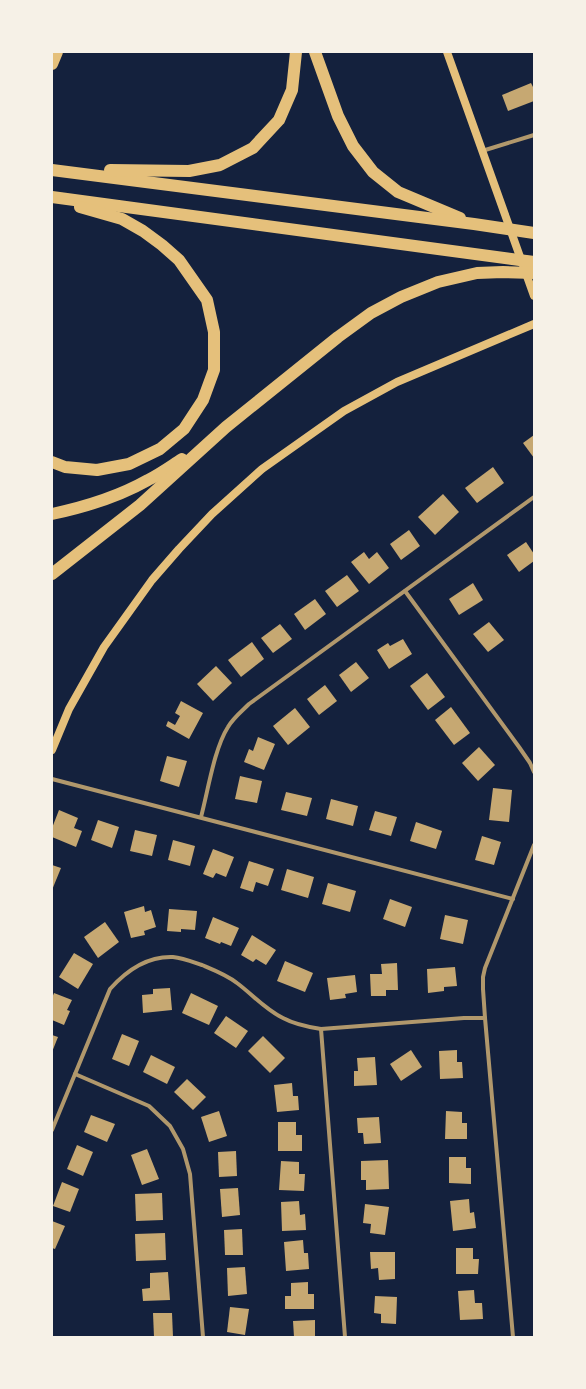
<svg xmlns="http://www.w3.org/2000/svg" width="586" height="1389" font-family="Raleway,sans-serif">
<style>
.building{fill:#c6a872}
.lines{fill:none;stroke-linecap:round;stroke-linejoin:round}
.minor{stroke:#b1986c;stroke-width:4}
.secondary{stroke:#e5c07b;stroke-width:8}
.motorway{stroke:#e5c07b;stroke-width:12}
</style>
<rect width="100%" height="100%" fill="#14213d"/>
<!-- building -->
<g class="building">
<path d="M531,83L534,89V101L508,111L502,95Z"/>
<path d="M534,435V458L523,443Z"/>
<path d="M493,467L504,483L477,503L465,488Z"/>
<path d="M443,494L459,512L435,535L418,517Z"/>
<path d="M409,530L420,546L401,560L390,544Z"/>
<path d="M526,542L534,554V561L519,572L507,555Z"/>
<path d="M364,552L369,559L377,552L389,568L369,584L351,562Z"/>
<path d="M347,575L359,591L337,607L325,591Z"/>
<path d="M473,583L483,600L459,615L449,599Z"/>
<path d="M315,599L326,614L305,630L294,614Z"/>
<path d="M489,622L504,640L488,652L473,634Z"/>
<path d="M280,624L292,639L273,653L261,638Z"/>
<path d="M403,639L412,654L389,669L377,650L388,643L390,646Z"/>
<path d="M252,642L264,659L241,677L228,660Z"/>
<path d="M356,662L369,678L351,692L339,675Z"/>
<path d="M216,666L232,683L213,701L197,684Z"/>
<path d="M427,673L445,697L428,710L410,686Z"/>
<path d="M325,685L337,701L319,715L307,699Z"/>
<path d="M181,701L203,713L189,739L166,726L168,721L175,725L180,716L175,713Z"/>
<path d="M451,707L470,733L454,745L435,720Z"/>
<path d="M295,708L310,727L288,745L273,726Z"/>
<path d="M258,737L275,744L264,770L244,762L249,749L253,751Z"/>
<path d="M479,747L495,765L478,781L462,763Z"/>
<path d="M167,756L187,761L179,787L160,781Z"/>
<path d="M240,776L262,781L257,803L235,799Z"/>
<path d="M493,788L512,790L509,822L489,820Z"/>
<path d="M286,792L312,798L307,816L281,810Z"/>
<path d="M331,799L358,806L353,826L326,819Z"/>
<path d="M59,810L78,818L74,828L82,831L76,847L52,837V828Z"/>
<path d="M375,811L397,817L391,836L369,830Z"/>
<path d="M98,820L119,827L112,848L91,840Z"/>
<path d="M416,822L442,831L436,849L410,841Z"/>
<path d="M135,830L157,835L152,856L130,851Z"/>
<path d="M482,836L501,842L494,865L475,860Z"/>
<path d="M173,840L195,846L190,866L168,860Z"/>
<path d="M213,849L234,857L226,877L216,873L213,878L203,874Z"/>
<path d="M249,861L274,869L268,886L256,882L253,892L240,888Z"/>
<path d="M52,865L61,868L52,890Z"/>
<path d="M287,869L314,877L308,898L281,890Z"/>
<path d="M328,883L356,891L350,912L322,904Z"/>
<path d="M390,899L412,907L405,927L383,919Z"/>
<path d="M144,906L145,912L151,910L156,927L144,931L145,935L131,938L124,912Z"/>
<path d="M169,909L197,911L195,930L181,929V932L167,931Z"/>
<path d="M445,915L468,920L463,944L440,939Z"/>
<path d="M213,917L239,928L231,946L221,942L220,944L205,938Z"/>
<path d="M105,922L119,942L98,958L84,937Z"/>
<path d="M252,935L276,950L266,965L256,959L253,962L241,955Z"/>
<path d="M74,953L93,964L78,989L59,977Z"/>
<path d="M285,961L313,973L305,992L277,981Z"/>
<path d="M397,963L398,990H386V996H371L370,974H382L381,964Z"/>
<path d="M455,967L457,986L444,987V991L428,993L427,969Z"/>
<path d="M355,975L357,992L345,994L346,998L330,1000L327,978Z"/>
<path d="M170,988L172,1010L143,1013L142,995L153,994V989Z"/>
<path d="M54,993L72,1000L67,1010L70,1011L64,1025L52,1020V998Z"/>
<path d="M191,993L218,1006L209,1025L182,1013Z"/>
<path d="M226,1016L248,1031L236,1048L214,1033Z"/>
<path d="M122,1034L139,1041L129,1066L112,1059Z"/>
<path d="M52,1035L58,1037L52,1052Z"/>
<path d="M263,1036L285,1058L270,1073L248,1051Z"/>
<path d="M411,1050L422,1067L401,1081L390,1064Z"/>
<path d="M457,1050V1062H462L463,1078L440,1079L439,1051Z"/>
<path d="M151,1055L175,1067L167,1084L143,1072Z"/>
<path d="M375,1057L377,1085L354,1086V1071H358L357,1058Z"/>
<path d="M187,1079L206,1097L193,1110L174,1092Z"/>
<path d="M292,1083L293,1096H298L299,1110L277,1112L274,1085Z"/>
<path d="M219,1111L227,1136L209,1142L201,1117Z"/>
<path d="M446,1111L462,1112V1123H467V1139H445Z"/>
<path d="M91,1115L115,1124L107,1142L84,1132Z"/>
<path d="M379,1117L381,1143L364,1144L363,1133H358L357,1118Z"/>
<path d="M278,1122H296V1135H302V1151H278Z"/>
<path d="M77,1145L93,1152L83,1176L67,1169Z"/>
<path d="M147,1149L159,1179L142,1185L131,1155Z"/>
<path d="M236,1151L237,1176L219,1177L218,1152Z"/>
<path d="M449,1157H466V1168H471V1184L449,1183Z"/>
<path d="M388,1160L389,1189L366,1190V1180H361V1161Z"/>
<path d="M281,1161L299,1162V1174H305L304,1191L279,1190Z"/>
<path d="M62,1182L79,1189L70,1212L53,1206Z"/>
<path d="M238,1188L240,1215L222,1217L220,1189Z"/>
<path d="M162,1193L163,1220L136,1221L135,1194Z"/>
<path d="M469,1199L470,1213L474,1212L476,1228L453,1231L450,1201Z"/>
<path d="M299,1201L300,1215L305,1214L306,1230L282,1231L281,1202Z"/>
<path d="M365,1204L389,1207L385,1235L370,1233L371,1224L363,1223Z"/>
<path d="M52,1221L65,1226L55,1249L52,1248Z"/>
<path d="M242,1229L243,1255H225L224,1230Z"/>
<path d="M165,1233L166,1260L136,1261L135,1234Z"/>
<path d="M303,1240L304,1253H308L309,1269L286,1271L284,1242Z"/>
<path d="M456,1248H473V1259H479L478,1274H456Z"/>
<path d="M370,1252H395V1279L379,1280L378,1268L371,1269Z"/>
<path d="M245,1267L247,1294L228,1296L227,1268Z"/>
<path d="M168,1272L170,1300L143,1301L142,1289L150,1288V1273Z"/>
<path d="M308,1282V1294H314V1309H285V1296H291V1283Z"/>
<path d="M474,1290L475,1303H482L483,1319L460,1320L458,1291Z"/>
<path d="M375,1296L397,1297L396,1324L381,1323V1314L374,1313Z"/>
<path d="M230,1307L249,1309L245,1335L227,1332Z"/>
<path d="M153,1313H172L173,1337H154Z"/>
<path d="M315,1320V1337H294L293,1321Z"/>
</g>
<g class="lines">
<!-- minor -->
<g class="minor">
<path d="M482,151L534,135"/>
<path d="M405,591L519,747L530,763L534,772"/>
<path d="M52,779L513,899"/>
<path d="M201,817C208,791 214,749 228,727C233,718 242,711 249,704L534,497"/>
<path d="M321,1029L345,1337"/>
<path d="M75,1074L149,1106L170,1126L183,1149L190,1174L203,1337"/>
<path d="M52,1130L110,989C126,971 148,956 173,957C183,958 193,962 202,965C214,970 227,975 237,983C253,995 266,1010 283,1018C294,1024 308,1027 321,1029L464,1018H485"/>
<path d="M513,1337L485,1018L483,989V977L485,968L534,845"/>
</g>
<!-- secondary -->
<g class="secondary">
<path d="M447,52L534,296"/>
<path d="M52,750L69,709L104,647L152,580L179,549L212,514L262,469L344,411L397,382L534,324"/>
</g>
<!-- motorway -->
<g class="motorway">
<path d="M315,52L338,116L353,146L373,172L398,192L460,218"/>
<path d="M52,64L57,52"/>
<path d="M52,170L474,224L534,233"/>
<path d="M110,170L189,171L220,165L253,148L279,120L292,90L296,52"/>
<path d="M52,197L534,262"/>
<path d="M52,462L65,467L97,470L129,464L160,449L184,429L203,400L214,370V332L207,300L179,260L162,245L143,231L122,219L80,207"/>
<path d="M52,514C85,507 118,497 148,480C160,474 171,466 182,459"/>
<path d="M52,574L140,505L226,427L338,337L371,313L401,297L438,282L477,273L503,272L534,273"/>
</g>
</g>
<!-- border -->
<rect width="586" height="1389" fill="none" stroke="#f6f1e7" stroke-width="106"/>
</svg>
